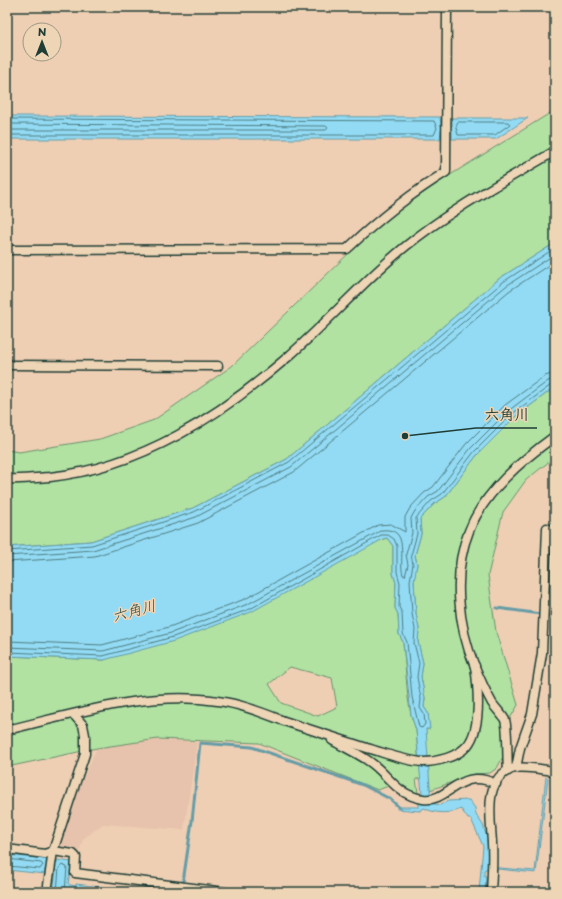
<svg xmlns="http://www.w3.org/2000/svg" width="562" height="899" font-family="'Playpen Sans','Klee One',sans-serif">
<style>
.built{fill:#e7c2ac}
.green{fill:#b1e2a2;stroke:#68906b;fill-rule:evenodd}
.water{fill:#93dbf4;stroke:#659ca7}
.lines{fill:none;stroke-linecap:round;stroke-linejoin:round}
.shore{stroke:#4d7c81;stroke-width:1}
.stream{stroke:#659ca7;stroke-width:3}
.minor-casing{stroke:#1f3d34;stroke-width:11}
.minor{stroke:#eed5b6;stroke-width:8}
.labels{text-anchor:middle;stroke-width:3;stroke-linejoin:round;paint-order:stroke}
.water-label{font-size:15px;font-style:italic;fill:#2b4d47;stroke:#eed5b6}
.leader{fill:none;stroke:#1f3d34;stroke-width:1.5}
.callout-dot{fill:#1f3d34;stroke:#eed5b6;stroke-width:1.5}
.callout-label{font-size:15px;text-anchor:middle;font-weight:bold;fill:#1f3d34;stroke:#eed5b6;stroke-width:3;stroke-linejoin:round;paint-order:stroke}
</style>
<rect width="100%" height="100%" fill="#efcfb4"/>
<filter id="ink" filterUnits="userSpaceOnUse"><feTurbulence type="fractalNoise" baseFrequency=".025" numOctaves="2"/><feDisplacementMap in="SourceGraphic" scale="8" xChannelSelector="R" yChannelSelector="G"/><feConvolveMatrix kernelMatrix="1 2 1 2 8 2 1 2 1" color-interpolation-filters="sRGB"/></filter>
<g filter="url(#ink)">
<!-- built -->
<path class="built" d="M158,739L197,742L184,830L103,824L83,839L77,860L58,857L74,799L97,748Z"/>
<!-- green -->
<g class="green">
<path d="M555,110V243L500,278L287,459L193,508L91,541L7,547V450L19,452L100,439L154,420L232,366L381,222L447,177Z"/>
<path d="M555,387V457L526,480L503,512L488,575L496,632L518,705L502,732L504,755L497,768L490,773L475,774L430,790L429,778L416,779L418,793L406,790L396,783L378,790L259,743L158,739L97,748L7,767V656L104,660L383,539L387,538L393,546V573L396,583L395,608L398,614L399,634L403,642L408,698L411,715L416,730L419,765L426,729H429L428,713L424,707L425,698L421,677L423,663L418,642L419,629L416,614L414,581L417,564L415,555L421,534L420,519L434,504L445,497L477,455L515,417ZM290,667L332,678L337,707L318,716L281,703L269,684Z"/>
</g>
<!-- water -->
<g class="water">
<path d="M7,116L440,117L441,126H452V118H528L496,139H452V130H441L440,139H7Z"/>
<path d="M555,243V387L515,417L477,455L445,497L434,504L420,519L421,534L415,555L417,564L414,581L416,614L419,629L418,642L423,663L421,677L425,698L424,707L428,713L430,729H426L431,803L440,805L448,801L469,800L475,808L476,815L483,825L488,841V867L535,871L546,777L548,778L536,873L488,868L484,870V876H486L485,892H479L483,846L471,819H468L461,809C450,814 435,814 424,808L420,811L397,809V807H419V803L423,804L416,730L411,715L403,642L399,634L398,614L395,608L396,583L393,573V546L387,538L383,539L251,612L174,641L104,660L7,656V547L91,541L193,508L287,459L500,278Z"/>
<path d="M7,855L47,859L46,863L57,864V860L72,862L68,883L70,885L76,886V884L139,892H82L70,888L67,892H53L56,870L45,869V874L7,870Z"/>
</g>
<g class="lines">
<!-- shore -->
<g class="shore">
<path d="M7,119L434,121L437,128L434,135H7"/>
<path d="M458,122H508L510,124L495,135H458L456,128Z"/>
<path d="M7,124L326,126L328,128L326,130H7"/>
<path d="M7,551L92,545L194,512L289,462L503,282L555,248"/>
<path d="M7,556L93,550L196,517L291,467L506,286L555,254"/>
<path d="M7,562L95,556L198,523L294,472L509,291L555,261"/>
<path d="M7,641L102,645L169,627L245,599L378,525L391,524L405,532V517L410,508L424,493L433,487L466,444L505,405L545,376L555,373"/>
<path d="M7,647L103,651L171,633L248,604L382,530C411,527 398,560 403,575L405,576L408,565L406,554L412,533L411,518L415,511L428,497L438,491L470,449L508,411L548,381L555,379"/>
<path d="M7,652L103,656L173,637L250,609L381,535H388L394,539L397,546V572L400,583L399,607L402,613L403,634L407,642L412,697L419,727L422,728L425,724L424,714L420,708L421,699L417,677L419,663L414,643L415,629L412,614L410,581L413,564L411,555L417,534L416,518L431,501L442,494L474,452L512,414L551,385L555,384"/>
<path d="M7,859L41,863L43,865L40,869L7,866"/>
<path d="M57,892L59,868L62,865L67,867L65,892"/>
</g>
<!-- stream -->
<g class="stream">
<path d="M497,608L555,616"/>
<path d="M183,882L192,821L200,743L252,747L363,785L390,799L400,808"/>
</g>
<!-- minor casing -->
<g class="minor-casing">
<g id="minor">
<path d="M7,250L347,249C378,220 410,194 446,172L447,7"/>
<path d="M7,365L218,366"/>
<path d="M7,479C21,480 36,478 50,477C141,467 220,416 289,356C329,321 364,280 406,246C451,209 505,181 555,151"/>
<path d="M7,730C75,714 147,690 218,701C241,704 263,713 284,721C312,730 340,739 367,748C385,753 404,761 423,762C437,762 457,757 467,746C482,729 478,687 475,666"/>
<path d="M332,740C345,748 362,755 374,765C391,779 398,795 423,799C449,803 459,766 496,784"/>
<path d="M516,768L520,748L532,714L542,653L547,528L555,532"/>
<path d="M508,771C507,761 508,728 505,720C502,714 496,709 492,703C486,692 480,679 475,667C458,626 452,573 469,531C484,492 522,460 555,436"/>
<path d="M7,849L45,854L53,851L73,854L76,857L75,873L225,892"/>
<path d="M47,892L53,851L85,754V735L83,725L74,715"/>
<path d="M491,892C492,876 493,859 492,843C491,819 482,776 515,768C527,766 543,770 555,771"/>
</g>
</g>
<!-- minor -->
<use href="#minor" class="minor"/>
</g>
</g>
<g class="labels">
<!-- water labels -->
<g class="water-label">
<text transform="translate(134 611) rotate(-15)" y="5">六角川</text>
</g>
</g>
<!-- callouts -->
<path class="leader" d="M405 436L476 428H537"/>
<circle class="callout-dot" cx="405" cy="436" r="4"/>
<g class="callout-label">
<text x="507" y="420">六角川</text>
</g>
<!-- margin -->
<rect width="562" height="899" fill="none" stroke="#eed5b6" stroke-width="24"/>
<rect x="12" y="12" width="538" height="875" fill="none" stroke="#1f3d34" stroke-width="1.5" filter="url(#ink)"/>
<!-- north arrow -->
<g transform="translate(42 42)"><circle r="19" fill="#eed5b6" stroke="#9b9882"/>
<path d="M0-3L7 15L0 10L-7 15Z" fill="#1f3d34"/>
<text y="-6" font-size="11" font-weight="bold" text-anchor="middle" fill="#1f3d34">N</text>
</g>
</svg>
